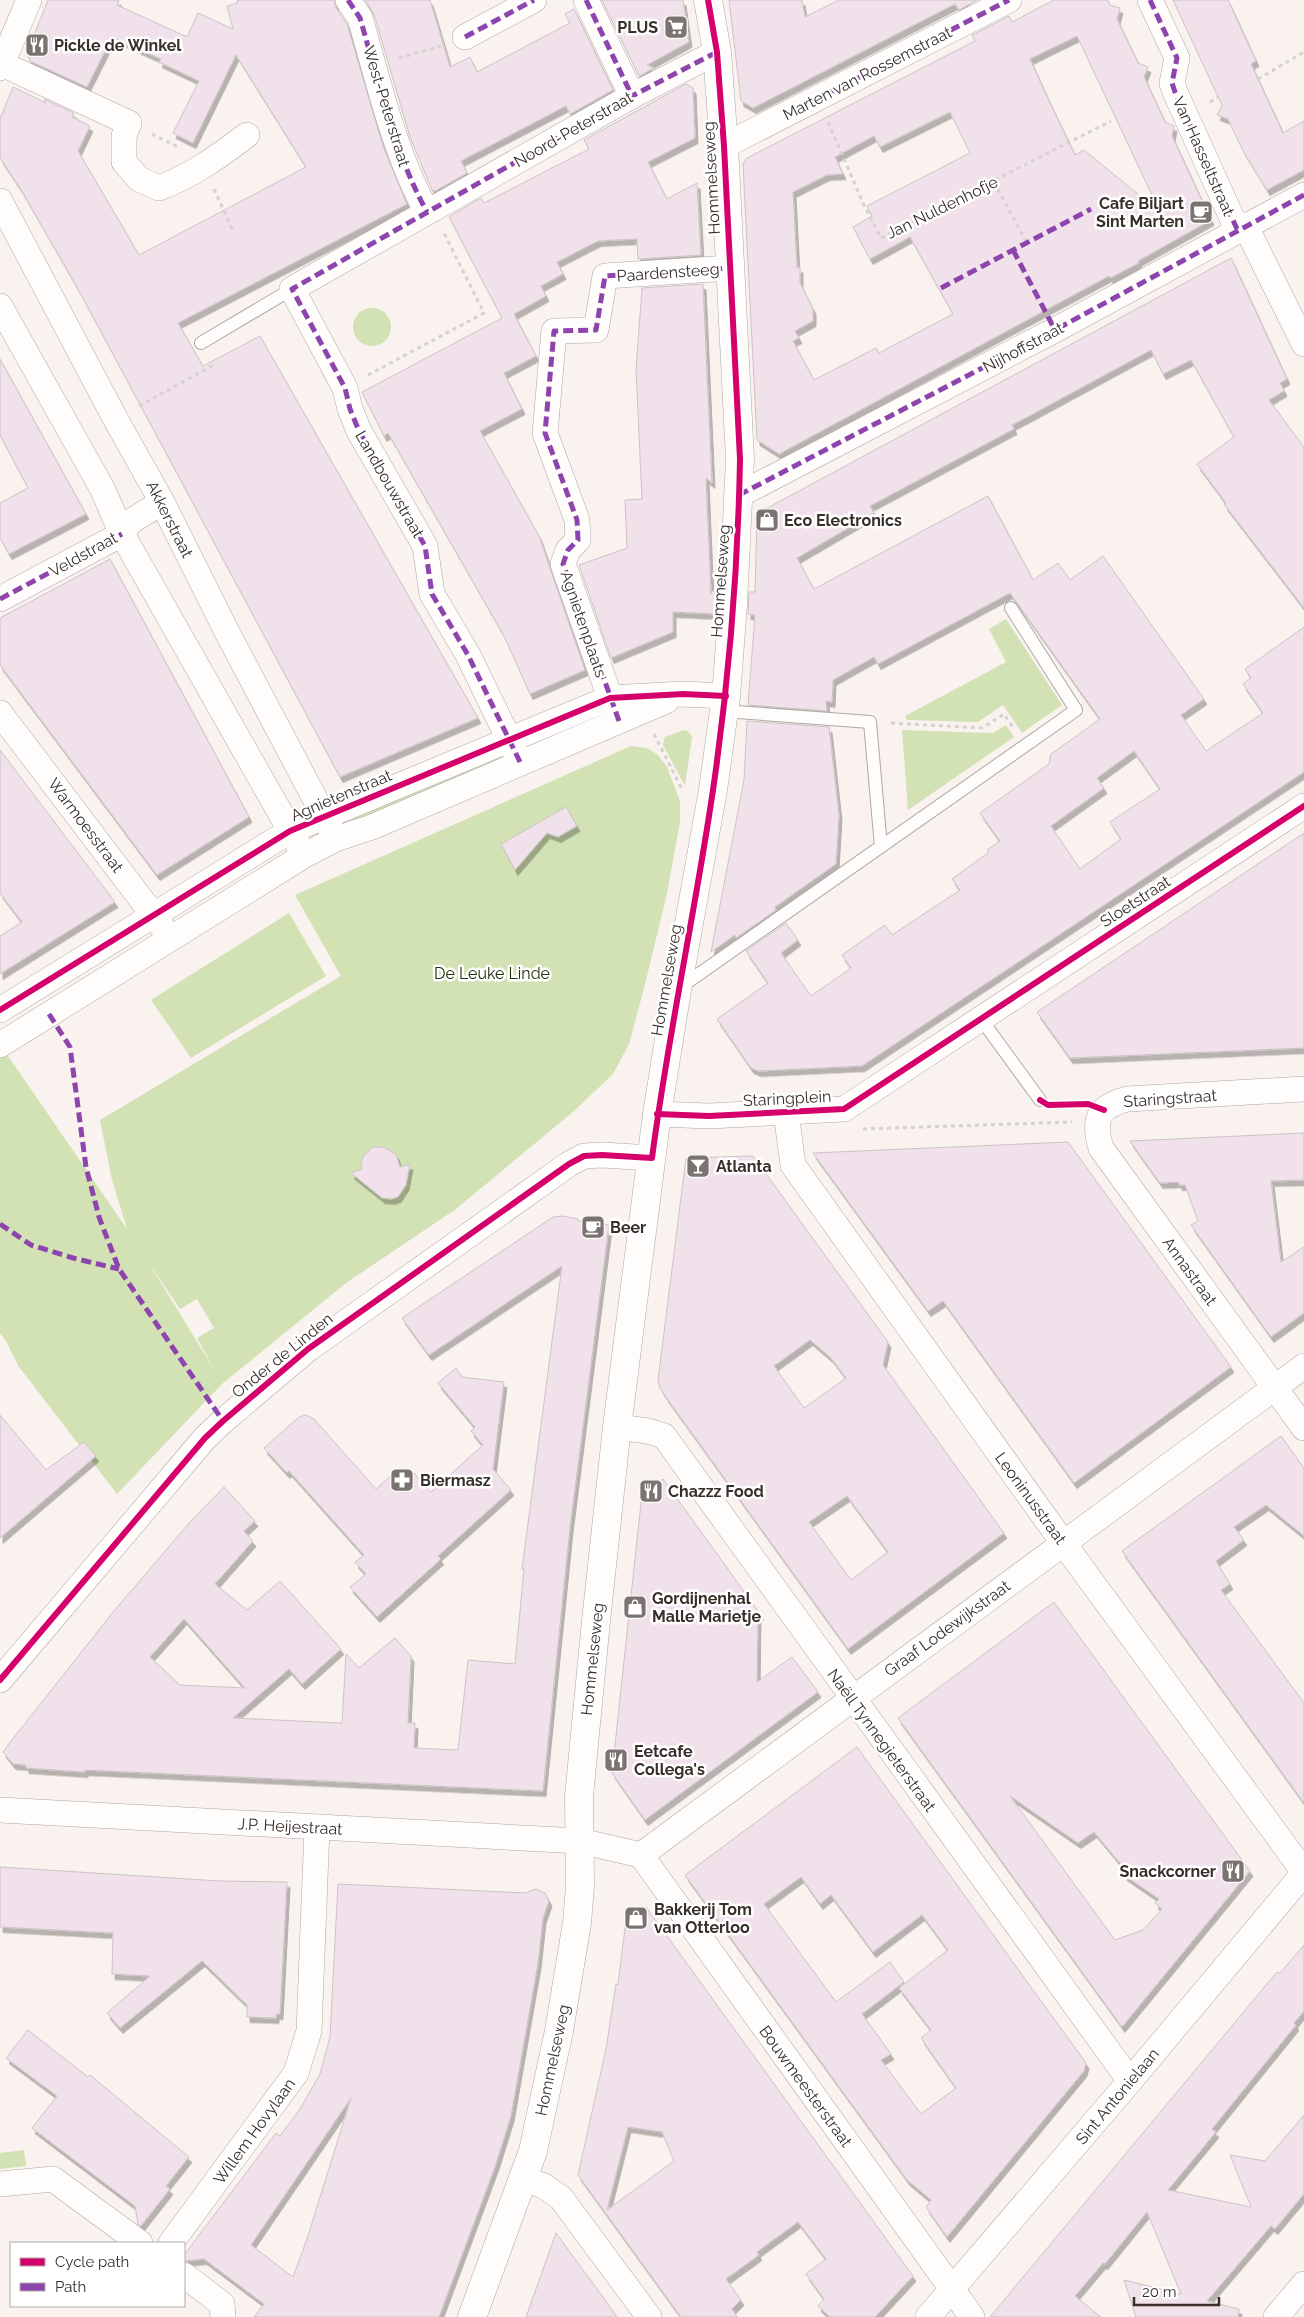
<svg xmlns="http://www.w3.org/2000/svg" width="1304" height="2317" font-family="Raleway,sans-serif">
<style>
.green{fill:#d2e2b4;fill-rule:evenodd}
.building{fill:#f1e1ea;stroke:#cbc4c5;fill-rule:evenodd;filter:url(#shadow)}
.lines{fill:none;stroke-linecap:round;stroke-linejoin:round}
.service-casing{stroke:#aea8a4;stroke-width:14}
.minor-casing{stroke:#aea8a4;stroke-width:26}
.tertiary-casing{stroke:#aea8a4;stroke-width:29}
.path{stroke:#d6d2d0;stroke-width:3;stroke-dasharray:4 4;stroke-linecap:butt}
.service{stroke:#fefdfc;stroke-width:12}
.minor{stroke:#fefdfc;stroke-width:25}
.tertiary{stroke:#fefdfc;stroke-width:28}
.quiet{stroke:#8e44ad;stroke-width:5;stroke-dasharray:10 5;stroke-linecap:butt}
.cycleway-casing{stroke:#fff;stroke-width:9}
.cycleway{stroke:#d6006c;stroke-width:6}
.labels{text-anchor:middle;stroke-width:5;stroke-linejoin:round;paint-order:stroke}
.poi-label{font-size:16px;font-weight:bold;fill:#372f2a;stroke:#fff;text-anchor:start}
.street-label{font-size:16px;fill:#372f2a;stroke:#fff}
.park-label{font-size:16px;fill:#212f09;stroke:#fff}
</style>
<defs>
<filter id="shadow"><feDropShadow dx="3" dy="5.5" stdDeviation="0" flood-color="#0004"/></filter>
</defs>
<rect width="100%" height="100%" fill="#f9f2ee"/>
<!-- green -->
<g class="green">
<circle cx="372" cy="327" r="19"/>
<path d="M1006,619L1062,705L1022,733L1003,705L978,722L907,720L905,716L1006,662L989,629Z"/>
<path d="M1006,725L1014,737L908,810L902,730L993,733Z"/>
<path d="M684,730L688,731L692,737L685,786L663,745L665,737Z"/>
<path d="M631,746L647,748L658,755L667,767L680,801V822L666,898L643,992L629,1044L613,1074L574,1111L456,1209L346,1283L222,1384L117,1494L19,1367L6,1341L0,1333V1057L6,1053L127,1229L112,1180L100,1120L341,976L295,895ZM147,1260L180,1309L197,1299L214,1328L197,1338L215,1371Z"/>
<path d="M495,753L500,765L357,827L352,816Z"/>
<path d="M289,913L326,976L191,1058L151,1000Z"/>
<path d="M24,2150L26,2166L0,2169V2153Z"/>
</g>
<!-- building -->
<g class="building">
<path d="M48,0H119L117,5L187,37L198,13L233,29L227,6L238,3L237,0H334L336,8L347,24L383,146L407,204L178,323L203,366L260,336L478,718L340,777L78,289L20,188L0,158V119L13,87L46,103L44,99L74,113L72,117L90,126L78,151L139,255L306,167L236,55L193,143L173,133L199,81L159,62L161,59L112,37L87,87L30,61L27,53Z"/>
<path d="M365,0H430L450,67L470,57L477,72L570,23L565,14L574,9L613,90L570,114L566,106L461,161L467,173L435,191L432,190L410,137L374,14Z"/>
<path d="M602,0H683L689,42L647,65L654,68L639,76Z"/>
<path d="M729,0H802L805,17L839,0H977L959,10L955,4L753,108L741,101Z"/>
<path d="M1054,0H1108L1110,5L1120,8L1117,19L1138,63L1148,67L1144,77L1165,122L1174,126L1172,136L1211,220L1138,261L1139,263L1110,278L1109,276L779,454L757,440L743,164L747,158L975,41L972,35L1009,16L1012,22ZM1077,36L1160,212L1084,150L1075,155L1049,101L1030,59ZM950,112L970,153L867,206L872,216L853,227L870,259L910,237L953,314L879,353L876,348L814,380L793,341L799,338L795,331L813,321V309L800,283V267L797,268L793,192L827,175L843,174L835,157L874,136L880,147Z"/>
<path d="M1173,0H1228L1256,61L1251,64L1283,133L1304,121V170L1267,190L1243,151L1228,119L1217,115L1222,105Z"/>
<path d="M686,84L693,88L695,138L648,162L667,199L697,183L701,255L638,259L637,239L615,240L598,241L557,262L563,274L541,286L546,296L514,314L536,356L504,373L522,409L480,431L539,536L585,670L530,694L504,636L388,433L384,436L362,392L502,318L449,217L481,198L484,203L589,149L584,140Z"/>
<path d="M1231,258L1287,379L1280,383L1284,391L1269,400L1304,447V608L1224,504L1226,503L1197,464L1234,437L1191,360L1163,374L1151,350L1031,415L1012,425L1014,429L870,506L874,513L797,558L814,589L988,496L1033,580L1058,563L1070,580L1103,556L1204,699L1181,715L1206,751L1263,713L1243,684L1251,678L1245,669L1304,627V772L862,1066L758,1071L751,1068L717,1019L768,983L746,951L786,923L798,940L781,953L811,996L851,968L842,955L885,925L892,935L960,890L952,879L989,852L987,850L1000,841L980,813L1049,764L1051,754L1100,719L1010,593L878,664L874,657L833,680L832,702L826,701L827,711L748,705L755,615L748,614L749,592H755L757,517L760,512ZM1134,751L1160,789L1110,822L1121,839L1080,869L1051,826L1104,788L1097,778Z"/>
<path d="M703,284L712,483L706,478L711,594L712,591L718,592L717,614L673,612V632L611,658L579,565L627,548L625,500L642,499L636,370L642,288Z"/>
<path d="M0,359L86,514L9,554L0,538V503L28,488L0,435Z"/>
<path d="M110,559L249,817L157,875L0,665V618Z"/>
<path d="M747,721L829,727L839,815L836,864L775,907L776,910L736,938L735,935L711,952L744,780Z"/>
<path d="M0,750L115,902L0,974V936L22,922L0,893Z"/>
<path d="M566,807L577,826L558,837L547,833L515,870L501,844Z"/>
<path d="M1304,833V1048L1070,1058L1037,1012Z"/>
<path d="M1304,1133V1180L1271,1181L1281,1262L1304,1247V1313L1271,1337L1191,1225L1198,1221L1185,1185H1179V1182L1160,1183L1130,1141Z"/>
<path d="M1068,1142L1231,1367L1074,1483L943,1301L928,1311L813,1153Z"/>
<path d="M373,1147H383L396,1154L400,1167L410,1164L406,1185L398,1197L391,1199L382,1198L351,1173L362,1169L361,1164L363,1156Z"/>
<path d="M753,1156L888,1342L883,1365L1004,1533L848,1649L668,1400L660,1388L658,1380L686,1158ZM810,1340L831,1358L846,1378L804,1408L774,1366ZM847,1496L888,1552L851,1580L809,1522Z"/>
<path d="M563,1216L578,1219V1221L609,1225L570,1527L543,1791L85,1770V1772L26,1768V1765L13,1764L3,1752L11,1741L114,1611L190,1522L224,1487L255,1521L244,1531L253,1541L215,1584L247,1610L280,1581L341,1649L302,1684L289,1669L233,1718L342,1723L346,1654L359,1668L395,1638L411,1656L408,1723H415L414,1748L458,1750L468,1660L515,1664L524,1569H522L562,1266L429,1355L402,1318L553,1217ZM184,1619L245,1688L180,1685L150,1657Z"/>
<path d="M456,1368L462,1377L504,1382L493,1469L511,1490L438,1556L441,1559L377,1617L350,1587L366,1574L355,1562L364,1555L289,1471L287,1473L264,1448L299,1417L306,1415L314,1419L376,1489L396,1471L413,1472L431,1492L483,1445L471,1431L475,1427L438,1383Z"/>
<path d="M0,1415L46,1470L84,1442L96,1456L0,1538Z"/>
<path d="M1281,1436L1304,1468V1536L1266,1505L1234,1527L1244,1540L1216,1561L1230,1584L1221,1590L1304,1703V1803L1122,1551Z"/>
<path d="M663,1479L761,1615L758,1613L757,1682L792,1657L818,1692L645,1820L612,1773L642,1494Z"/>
<path d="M1054,1602L1250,1871L1122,2027L898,1718ZM1010,1796L1078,1843L1094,1832L1118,1861L1128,1868L1124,1875L1159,1899L1155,1903L1162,1909L1143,1930L1115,1940Z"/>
<path d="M857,1747L1086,2063L1084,2071L947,2237L926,2207L931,2200L907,2180L685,1875ZM801,1877L820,1904L831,1895L873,1952L922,1915L948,1950L899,1988L931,2030L921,2038L956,2088L921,2114L881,2060L891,2054L862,2014L904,1982L890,1962L836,2002L764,1904Z"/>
<path d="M0,1867L220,1881L287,1882L280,2014H276V2018L247,2017V2005L202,1961L120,2028L107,2013L150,1976L112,1974L113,1933L0,1927Z"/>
<path d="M338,1884L525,1893L535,1889L545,1893L549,1901L543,1918L538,1963L511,2116L496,2164L439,2317H254L264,2304L204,2259L184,2261V2255L276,2133L280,2136L300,2109L320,2074L330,2037ZM351,2098L307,2239L293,2277L251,2245Z"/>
<path d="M646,1907L913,2276L875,2317H830L818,2306L824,2299L806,2274L826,2259L798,2222L757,2252L759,2255L726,2279L741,2300L732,2309L737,2317H681L578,2175L606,2049L616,1984L618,1985L626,1920ZM628,2127L662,2132L674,2161L607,2210Z"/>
<path d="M1304,1945V2011L1294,2023L1296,2025L1212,2129L1216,2132L1168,2190L1251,2207L1230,2155L1265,2161L1304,2115V2194L1275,2229L1271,2226L1207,2301L1239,2309L1238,2317H1136L1124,2280L1181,2294L1147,2212L1105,2264L1103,2263L1075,2296L1101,2317H990L1276,1973L1281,1972Z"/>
<path d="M28,2030L88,2077L90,2075L189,2157L166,2186L170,2189L141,2226L138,2224L135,2206L32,2128L57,2096L6,2058Z"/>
<path d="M556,2233L600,2293L617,2317H526Z"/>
</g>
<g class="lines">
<!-- service casing -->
<g class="service-casing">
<g id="service">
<path d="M201,343L292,289"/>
<path d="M723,711L870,722L881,847"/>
<path d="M679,988L1076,710L1011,608"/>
<path d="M981,1019L1040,1100"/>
</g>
</g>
<!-- minor casing -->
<g class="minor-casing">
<g id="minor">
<path d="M348,0L360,18C379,83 394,152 427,212"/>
<path d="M586,0L632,96"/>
<path d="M1150,0L1177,58L1172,83L1175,92L1237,229"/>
<path d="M465,37L534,0"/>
<path d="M0,63L129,123L124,136V162L139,179L159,188C192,176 219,156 247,135"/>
<path d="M0,68L29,0"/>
<path d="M724,146L1009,0"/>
<path d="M0,201L116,420L162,502L228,634L333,833"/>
<path d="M1245,225L1304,344"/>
<path d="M0,306L103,490L122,534L299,846"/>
<path d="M739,495L1055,330L1304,195"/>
<path d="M0,599L122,534L130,522L162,502"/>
<path d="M615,712L563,564L568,550L578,540L577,520L545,433L554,331L596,330L605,276L730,268"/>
<path d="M0,713L163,928"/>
<path d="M520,762L468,655L432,594L425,546L359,431L350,409L345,388L292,289L632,96L717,52"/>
<path d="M0,1010L290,831L610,698L683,694L726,696"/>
<path d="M0,1045L305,855L336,839L372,827L666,701"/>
<path d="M1304,1089L1127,1099C1097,1107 1093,1120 1101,1148L1304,1428"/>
<path d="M786,1112L793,1165L1064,1544L1304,1872"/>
<path d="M657,1114L709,1116L844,1109L1304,806"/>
<path d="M617,1427L648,1431L664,1436L1130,2081"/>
<path d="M0,1680L205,1438L223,1421L308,1349L569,1164L584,1156L602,1155L652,1158"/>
<path d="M0,1810L580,1841L641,1855L1304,1366"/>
<path d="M641,1855L972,2317"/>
<path d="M522,2178L544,2186L561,2198L649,2317"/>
<path d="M0,2184L53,2179L140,2243"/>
<path d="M171,2243L296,2073L309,2031L317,1828"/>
<path d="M184,2275L222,2304L223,2317"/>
<path d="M928,2317L1130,2081L1304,1873"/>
<path d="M1276,2317L1304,2284"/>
</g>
</g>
<!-- tertiary casing -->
<g class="tertiary-casing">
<path id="tertiary" d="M472,2317L533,2151L559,2031L577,1923L580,1886L579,1796L596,1621L617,1427L657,1114L677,990L713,790L726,696L733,605L740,459L724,146L717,52L708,0"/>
</g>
<!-- path -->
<g class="path">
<path d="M399,58L441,46"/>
<path d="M1258,79L1304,52"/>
<path d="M1210,102L1218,97"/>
<path d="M828,122L864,205L881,238L1111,121"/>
<path d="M152,134L180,148"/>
<path d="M994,182L1027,243"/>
<path d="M214,189L234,233"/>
<path d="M368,375L484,313L444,233"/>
<path d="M139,406L212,366L210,362"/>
<path d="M891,723L982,728L1004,714L1014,729"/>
<path d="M654,734L683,791"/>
<path d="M863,1129L1072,1122"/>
</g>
<!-- service -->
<use href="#service" class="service"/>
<!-- minor -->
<use href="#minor" class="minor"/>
<!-- tertiary -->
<use href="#tertiary" class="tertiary"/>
<!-- quiet -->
<g class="quiet">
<path d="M348,0L360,18C379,83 394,152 427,212"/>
<path d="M586,0L632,96"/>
<path d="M1150,0L1177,58L1172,83L1175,92L1237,229"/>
<path d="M465,37L534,0"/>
<path d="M817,99L1009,0"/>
<path d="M1013,250L1055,330"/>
<path d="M941,288L1091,209"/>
<path d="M739,495L1055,330L1304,195"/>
<path d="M0,599L122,534"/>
<path d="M619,721L563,564L568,550L578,540L577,520L545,433L554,331L596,330L605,276L730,268"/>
<path d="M520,762L468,655L432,594L425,546L359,431L350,409L345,388L292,289L632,96L717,52"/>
<path d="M49,1014L70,1047L86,1167L99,1217L119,1269L223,1421"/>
<path d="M0,1224L31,1245L73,1258L119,1269"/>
</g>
<!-- cycleway casing -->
<g class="cycleway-casing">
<g id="cycleway">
<path d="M0,1010L290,831L610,698L683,694L726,696"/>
<path d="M1040,1100L1048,1105L1088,1104L1104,1110"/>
<path d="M657,1114L709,1116L844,1109L1304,806"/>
<path d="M0,1680L205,1438L223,1421L308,1349L569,1164L584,1156L602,1155L652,1158C668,1035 695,913 713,790C729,680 738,569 740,459L724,146L717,52L708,0"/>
</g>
</g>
<!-- cycleway -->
<use href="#cycleway" class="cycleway"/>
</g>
<!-- icons -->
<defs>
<g id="supermarket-square" transform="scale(1.25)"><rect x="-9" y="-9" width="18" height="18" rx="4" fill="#7b736f" stroke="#fff"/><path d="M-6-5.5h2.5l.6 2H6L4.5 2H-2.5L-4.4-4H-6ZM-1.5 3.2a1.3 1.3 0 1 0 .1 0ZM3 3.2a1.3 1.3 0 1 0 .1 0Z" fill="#fff"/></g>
<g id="restaurant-square" transform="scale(1.25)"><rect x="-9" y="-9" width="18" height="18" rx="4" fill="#7b736f" stroke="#fff"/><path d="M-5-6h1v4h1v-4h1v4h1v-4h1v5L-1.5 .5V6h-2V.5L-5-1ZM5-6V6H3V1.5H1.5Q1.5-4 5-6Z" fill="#fff"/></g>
<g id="cafe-square" transform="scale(1.25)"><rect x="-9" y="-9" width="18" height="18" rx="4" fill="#7b736f" stroke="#fff"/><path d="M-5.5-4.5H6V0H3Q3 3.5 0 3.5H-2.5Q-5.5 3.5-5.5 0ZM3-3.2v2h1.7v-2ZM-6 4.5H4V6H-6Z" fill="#fff"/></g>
<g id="shop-square" transform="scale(1.25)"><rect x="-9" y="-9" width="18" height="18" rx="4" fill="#7b736f" stroke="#fff"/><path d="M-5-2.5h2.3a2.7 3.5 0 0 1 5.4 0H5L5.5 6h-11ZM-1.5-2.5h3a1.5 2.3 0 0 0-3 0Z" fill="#fff"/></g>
<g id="bar-square" transform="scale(1.25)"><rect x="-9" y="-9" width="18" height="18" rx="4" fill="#7b736f" stroke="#fff"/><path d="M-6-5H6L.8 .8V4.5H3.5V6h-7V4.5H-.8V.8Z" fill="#fff"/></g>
<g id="pharmacy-square" transform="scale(1.25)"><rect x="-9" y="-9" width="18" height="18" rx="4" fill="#7b736f" stroke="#fff"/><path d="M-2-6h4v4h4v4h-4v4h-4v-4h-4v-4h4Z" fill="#fff"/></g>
</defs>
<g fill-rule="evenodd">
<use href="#supermarket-square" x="676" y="27"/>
<use href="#restaurant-square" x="37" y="45"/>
<use href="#cafe-square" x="1201" y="212"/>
<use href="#shop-square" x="767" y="520"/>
<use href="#bar-square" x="698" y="1166"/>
<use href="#cafe-square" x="593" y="1227"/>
<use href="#pharmacy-square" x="402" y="1480"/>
<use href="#restaurant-square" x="651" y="1491"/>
<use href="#shop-square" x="635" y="1607"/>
<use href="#restaurant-square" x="616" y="1760"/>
<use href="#restaurant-square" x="1233" y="1871"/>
<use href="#shop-square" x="636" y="1918"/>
</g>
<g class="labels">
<!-- poi labels -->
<g class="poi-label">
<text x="658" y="33" text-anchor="end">PLUS</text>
<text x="54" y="51">Pickle de Winkel</text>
<text x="1184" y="209" text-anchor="end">Cafe Biljart<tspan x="1184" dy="18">Sint Marten</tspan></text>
<text x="784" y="526">Eco Electronics</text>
<text x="716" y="1172">Atlanta</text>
<text x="610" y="1233">Beer</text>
<text x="420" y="1486">Biermasz</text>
<text x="668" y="1497">Chazzz Food</text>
<text x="652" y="1604">Gordijnenhal<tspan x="652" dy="18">Malle Marietje</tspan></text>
<text x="634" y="1757">Eetcafe<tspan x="634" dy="18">Collega's</tspan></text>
<text x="1216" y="1877" text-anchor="end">Snackcorner</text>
<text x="654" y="1915">Bakkerij Tom<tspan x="654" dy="18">van Otterloo</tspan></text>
</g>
<!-- street labels -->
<g class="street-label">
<text transform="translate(867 73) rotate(-27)" y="6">Marten van Rossemstraat</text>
<text transform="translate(387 106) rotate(73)" y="6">West-Peterstraat</text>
<text transform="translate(573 129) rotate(-30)" y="6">Noord-Peterstraat</text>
<text transform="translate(1204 156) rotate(66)" y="6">Van Hasseltstraat</text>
<text transform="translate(711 178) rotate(-93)" y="6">Hommelseweg</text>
<text transform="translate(942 207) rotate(-26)" y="6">Jan Nuldenhofje</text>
<text transform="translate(668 272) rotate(-4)" y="6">Paardensteeg</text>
<text transform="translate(1023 347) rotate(-28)" y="6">Nijhoffstraat</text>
<text transform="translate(390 484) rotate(60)" y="6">Landbouwstraat</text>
<text transform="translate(170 519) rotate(63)" y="6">Akkerstraat</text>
<text transform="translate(83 554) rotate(-29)" y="6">Veldstraat</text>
<text transform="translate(720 581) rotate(-86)" y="6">Hommelseweg</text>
<text transform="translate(584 624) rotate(71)" y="6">Agnietenplaats</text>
<text transform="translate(341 795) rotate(-23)" y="6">Agnietenstraat</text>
<text transform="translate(86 825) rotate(53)" y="6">Warmoesstraat</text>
<text transform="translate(1135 901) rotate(-33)" y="6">Sloetstraat</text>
<text transform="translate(666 980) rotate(-80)" y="6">Hommelseweg</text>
<text transform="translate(787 1098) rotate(-3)" y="6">Staringplein</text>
<text transform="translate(1170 1098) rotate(-4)" y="6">Staringstraat</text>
<text transform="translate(1190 1271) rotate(54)" y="6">Annastraat</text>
<text transform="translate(282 1355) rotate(-39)" y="6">Onder de Linden</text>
<text transform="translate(1031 1498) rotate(54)" y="6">Leoninusstraat</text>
<text transform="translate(947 1628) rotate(-36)" y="6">Graaf Lodewijkstraat</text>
<text transform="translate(592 1659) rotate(-84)" y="6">Hommelseweg</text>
<text transform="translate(882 1740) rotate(54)" y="6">Naëll Tynnegieterstraat</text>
<text transform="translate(290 1826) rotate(3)" y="6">J.P. Heijestraat</text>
<text transform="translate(552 2060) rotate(-78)" y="6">Hommelseweg</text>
<text transform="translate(806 2086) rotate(54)" y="6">Bouwmeesterstraat</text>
<text transform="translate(1117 2096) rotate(-50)" y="6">Sint Antonielaan</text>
<text transform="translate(254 2131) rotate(-54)" y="6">Willem Hovylaan</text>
</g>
<!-- park labels -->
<g class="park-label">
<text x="492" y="979">De Leuke Linde</text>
</g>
</g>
<!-- legend -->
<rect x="10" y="2242" width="175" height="65" fill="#ffffff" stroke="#afacaa"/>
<rect x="20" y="2258" width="25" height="8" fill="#d6006c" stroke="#afacaa"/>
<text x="55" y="2267" font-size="15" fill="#372f2a">Cycle path</text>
<rect x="20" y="2283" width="25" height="8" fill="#8e44ad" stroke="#afacaa"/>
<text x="55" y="2292" font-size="15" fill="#372f2a">Path</text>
<!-- scale -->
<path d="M1134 2297v8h85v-8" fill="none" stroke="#372f2a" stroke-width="2.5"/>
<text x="1142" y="2297" font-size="15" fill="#372f2a" stroke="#ffffff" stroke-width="4" paint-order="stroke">20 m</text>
</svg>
